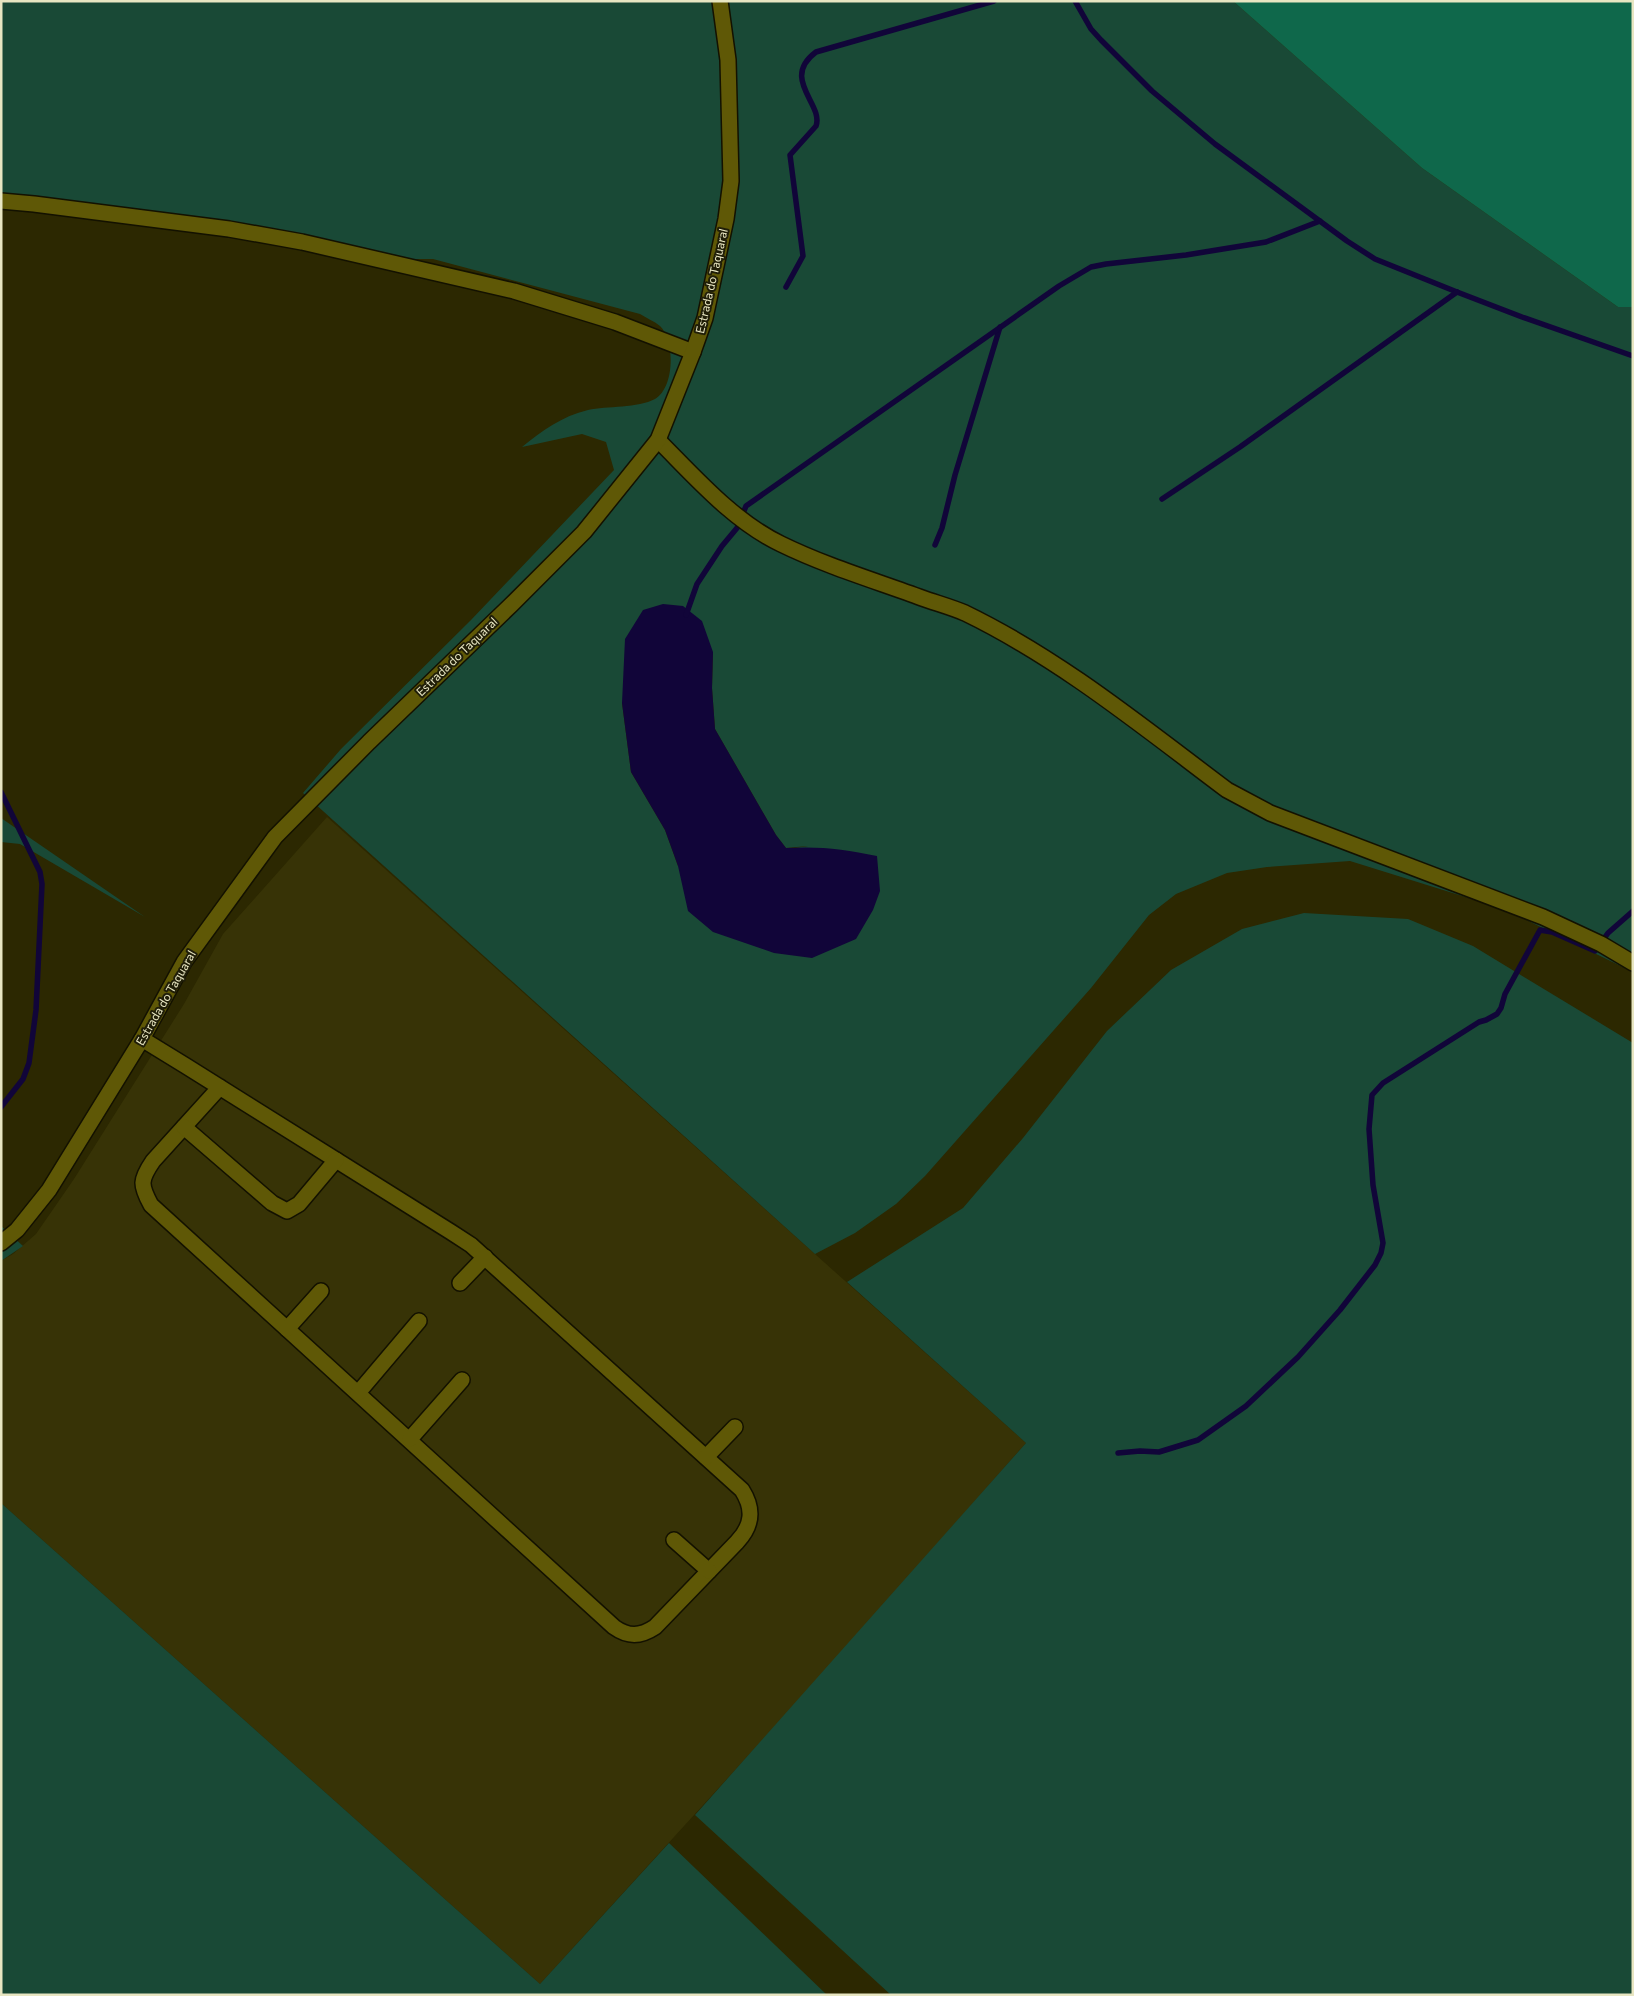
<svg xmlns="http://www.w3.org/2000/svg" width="1634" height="1996" font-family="Commissioner,sans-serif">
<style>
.built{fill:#373306}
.green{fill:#194936;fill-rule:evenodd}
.forest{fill:#0f684b}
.water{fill:#110539}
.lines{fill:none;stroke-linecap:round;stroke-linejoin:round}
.stream{stroke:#110539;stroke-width:5.5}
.minor-casing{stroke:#131100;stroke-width:18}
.minor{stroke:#5f5806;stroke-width:15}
.labels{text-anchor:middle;stroke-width:4;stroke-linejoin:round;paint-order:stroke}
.street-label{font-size:12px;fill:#e8e6c2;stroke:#201e08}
</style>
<rect width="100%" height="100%" fill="#2c2801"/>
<!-- built -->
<path class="built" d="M327,817L1026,1443L818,1679L540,1984L1,1503V1261L13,1254L36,1234L74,1179L184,1004L223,934Z"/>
<!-- green -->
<g class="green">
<path d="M1,1H1233L1422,168L1618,307H1633V972L1504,909L1350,861L1267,867L1227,873L1176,894L1149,915L1091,988L925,1176L896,1204L855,1233L815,1254L303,793L341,749L471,620L614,470L606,442L582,434L522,447C542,431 562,416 588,410C607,406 638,408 655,399C675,388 675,340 660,326C654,321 646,318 640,314L433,259H349L353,250L1,201ZM713,652L712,688L715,729L776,835L786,848L808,846L678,866L665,830L631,772L622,703Z"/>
<path d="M1,818L145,917L20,844L1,842Z"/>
<path d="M1304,913L1408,919L1473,946L1633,1043V1995H891L695,1815L1026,1443L847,1282L963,1208L1023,1138L1107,1031L1171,970L1242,929Z"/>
<path d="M1,1226L23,1246L1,1261Z"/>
<path d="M1,1503L540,1984L669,1843L827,1995H1Z"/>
</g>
<!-- forest -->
<path class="forest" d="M1233,1H1633V307H1618L1422,168Z"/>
<!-- water -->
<path class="water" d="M663,604L683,606L702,621L713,652L712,688L715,729L776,835L786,848C819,846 845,849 877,856L880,891L873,910L856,939L812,958L774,953L713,932L688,911L678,866L665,830L631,772L622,703L625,639L643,610Z"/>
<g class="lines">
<!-- stream -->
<g class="stream">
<path d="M1075,1L1091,29L1101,40L1152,91L1215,144L1347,241L1375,259L1457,292L1522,317L1633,356"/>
<path d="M786,287L803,256L790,155L816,126C824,104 780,79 816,52L994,1"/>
<path d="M1162,499L1240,447L1457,292"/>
<path d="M935,545L942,528L955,475L1000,327"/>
<path d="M686,615L697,584L722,546L737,528L746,506L1059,286L1091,267L1106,264L1186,255L1266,242L1320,221"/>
<path d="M1,792L40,872L42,884L36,1010L29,1063L23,1079L1,1107"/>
<path d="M1118,1453L1140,1451L1159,1452L1198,1440L1246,1406L1298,1357L1340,1310L1375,1265L1381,1253L1383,1243L1373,1185L1369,1129L1372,1095L1383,1083L1479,1022L1486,1020L1497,1014L1501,1008L1505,994L1540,930L1552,932L1595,951L1608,933L1633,911"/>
</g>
<!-- minor casing -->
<g class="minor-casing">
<g id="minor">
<path d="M1,201L34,204L229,229L302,242L514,291L615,322L693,352"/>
<path d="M658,440C695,477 733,521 781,544C826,566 876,581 922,598C936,603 951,607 965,613C1060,659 1143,727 1227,790L1270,813L1543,917L1601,944L1633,963"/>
<path d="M142,1039L186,1066L451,1232L471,1245L742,1490C754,1509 753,1525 737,1542L655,1627C640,1637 628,1637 614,1627L151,1205C140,1185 140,1180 153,1161L220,1087"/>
<path d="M184,1127L272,1203L287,1211L299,1204L336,1160"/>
<path d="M1,1243L17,1230L49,1190L142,1039L184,962L275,837L369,742L511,605L584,532L658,440L693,352L705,318L726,219L731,181L728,60L720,1"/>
<path d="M460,1283L485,1257"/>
<path d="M287,1329L321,1291"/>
<path d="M358,1393L419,1321"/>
<path d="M410,1439L462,1380"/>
<path d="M706,1457L735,1427"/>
<path d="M674,1540L709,1571"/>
</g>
</g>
<!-- minor -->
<use href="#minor" class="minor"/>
</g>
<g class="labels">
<!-- street labels -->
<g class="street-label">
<text transform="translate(712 281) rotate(-77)" y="4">Estrada do Taquaral</text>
<text transform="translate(457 657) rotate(-44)" y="4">Estrada do Taquaral</text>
<text transform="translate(166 998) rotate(-60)" y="4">Estrada do Taquaral</text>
</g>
</g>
<!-- border -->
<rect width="1634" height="1996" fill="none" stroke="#e8e6c2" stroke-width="5"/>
</svg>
